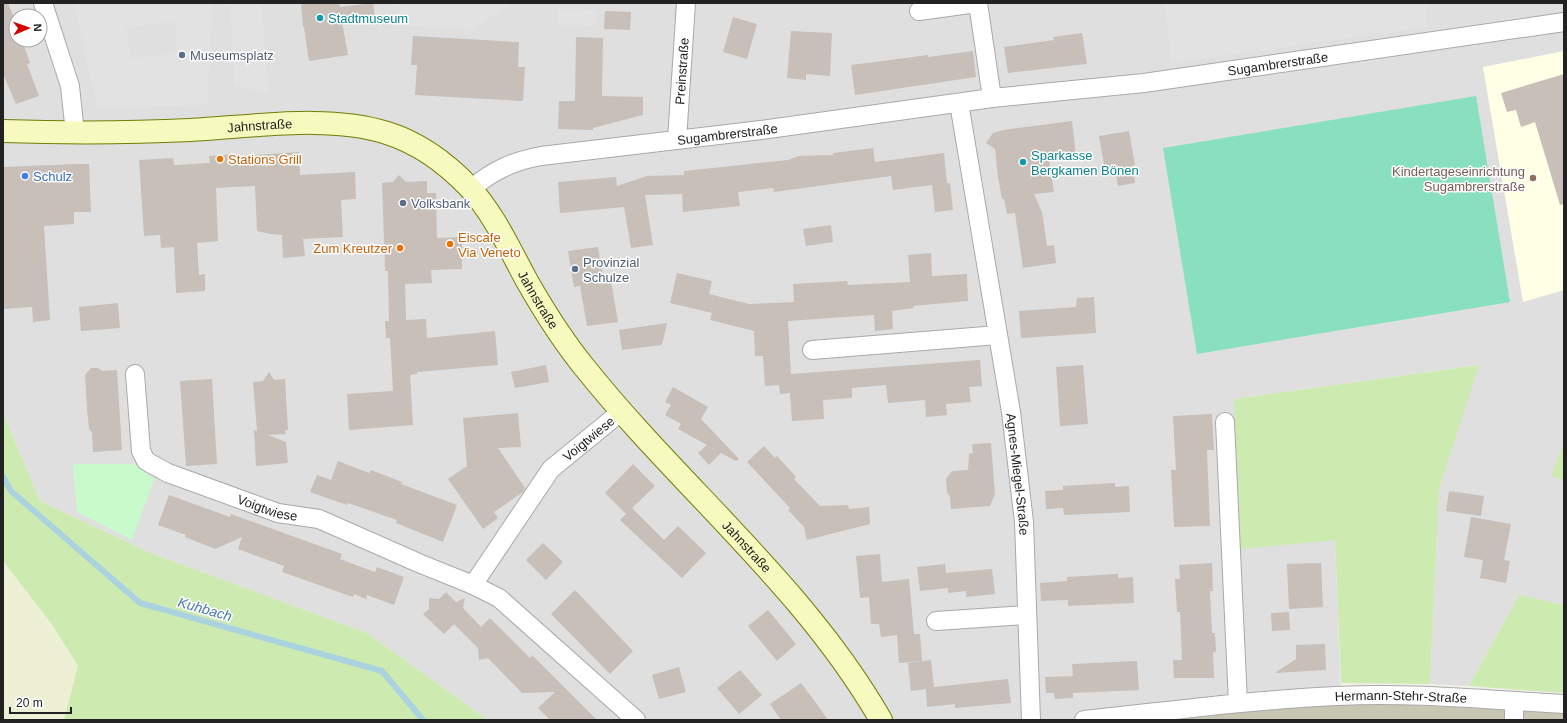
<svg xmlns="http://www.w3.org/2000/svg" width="1567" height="723" font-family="Arial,sans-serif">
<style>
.residential{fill:#e0dfdf;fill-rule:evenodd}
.education{fill:#ffffe5}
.construction{fill:#c7c7b4}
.farmland{fill:#eef0d5}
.grass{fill:#cdebb0}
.park{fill:#c8facc}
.pitch{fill:#88e0be}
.parking{fill:#e2e2e2;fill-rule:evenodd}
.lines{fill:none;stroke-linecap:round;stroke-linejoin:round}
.stream{stroke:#aad3df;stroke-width:6}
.building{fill:#c7bfb8}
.minor-casing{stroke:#a9a9a9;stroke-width:20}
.secondary-casing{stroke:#707d05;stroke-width:24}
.minor{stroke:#fff;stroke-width:18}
.secondary{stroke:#f7fabf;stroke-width:22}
.culture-dot{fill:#0f9aa8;stroke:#fff;stroke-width:1.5}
.service-dot{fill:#5c6f8a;stroke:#fff;stroke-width:1.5}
.food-dot{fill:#e8710a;stroke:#fff;stroke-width:1.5}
.shop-dot{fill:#3f7fe0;stroke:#fff;stroke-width:1.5}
.education-dot{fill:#8d6e63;stroke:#fff;stroke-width:1.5}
.labels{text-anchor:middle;stroke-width:3;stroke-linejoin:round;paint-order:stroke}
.culture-label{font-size:13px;fill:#0d838f;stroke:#fff;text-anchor:start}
.service-label{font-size:13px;fill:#4e5e75;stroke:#fff;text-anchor:start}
.street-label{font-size:13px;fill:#222;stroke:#fff}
.food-label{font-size:13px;fill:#c56008;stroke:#fff;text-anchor:start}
.education-label{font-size:13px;fill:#785e54;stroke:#fff;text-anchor:end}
.shop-label{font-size:13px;fill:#366cbe;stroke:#fff;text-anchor:start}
.water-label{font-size:14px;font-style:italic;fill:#4a7aab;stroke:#fff}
</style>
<rect width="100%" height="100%" fill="#f2efe9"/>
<!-- residential -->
<path class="residential" d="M3,3H1564V442L1552,476L1564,480V605L1519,595L1469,686L1430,684L1439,489L1478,365L1234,399L1335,540L1341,701L1172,720H488L367,633L148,552L40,501L3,413ZM16,16H40V40H16Z"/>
<!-- education -->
<path class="education" d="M1564,51V290L1523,302L1483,67Z"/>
<!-- construction -->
<path class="construction" d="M1341,701L1564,713V720H1172Z"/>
<!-- farmland -->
<path class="farmland" d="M3,561L51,623L78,667L64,720H3Z"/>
<!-- grass -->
<g class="grass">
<path d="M1479,365L1439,489L1430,684L1341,683L1335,540L1240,549L1234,399Z"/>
<path d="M3,413L40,501L148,552L367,633L488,720H64L78,666L51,623L3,561Z"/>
<path d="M1564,442V480L1551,476Z"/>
<path d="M1519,595L1564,605V693L1469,686Z"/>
</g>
<!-- park -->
<path class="park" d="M73,464H134L154,479L132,540L77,512Z"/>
<!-- pitch -->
<path class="pitch" d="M1476,96L1510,302L1197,354L1163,148Z"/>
<!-- parking -->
<g class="parking">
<path d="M81,3H213L207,105L98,108L74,6ZM175,21L176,53L131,58L126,28Z"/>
<path d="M230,3H261L269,93L234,86Z"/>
<path d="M399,3H511L473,30L398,25Z"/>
<path d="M1165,3H1426L1427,27L1171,63Z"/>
<path d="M558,9L597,10L596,26L557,25Z"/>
</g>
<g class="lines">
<!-- stream -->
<path class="stream" d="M3,477L11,491L140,603L382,671L423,720"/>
</g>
<!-- building -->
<g class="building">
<path d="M3,3H8L16,23V40H22L30,63L27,64L39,96L16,104L3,74Z"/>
<path d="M301,3H339L340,7L373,3L375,16L342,22L348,55L309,61L304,27H303Z"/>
<path d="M605,11L631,12L630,30L604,29Z"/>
<path d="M733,17L757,24L747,59L723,52Z"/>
<path d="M791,31L832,33L830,76L806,74V80L787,78Z"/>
<path d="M1082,33L1087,64L1008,73L1004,47L1054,40L1053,37Z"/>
<path d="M413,36L519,42L518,67H525L523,101L415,95L417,65H411Z"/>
<path d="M576,37L603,38L602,96L643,97V115L593,128V130L558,129L559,101H575Z"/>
<path d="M973,51L976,77L855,95L851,65L928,55V57Z"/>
<path d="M1564,74V204L1560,205L1535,122L1521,127L1516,110L1507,112L1501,93Z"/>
<path d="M1072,121L1076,155L1049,159L1054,192L1034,194L1042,212L1047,246L1054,245L1056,263L1023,268L1015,213L1007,214L1004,199H1002L998,177L995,149L986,143L993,133L1003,130Z"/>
<path d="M1129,131L1135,165H1133L1135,183L1118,186L1115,168L1105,170L1099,136Z"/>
<path d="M873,148L875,162L944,153L947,183H950L953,210L935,212L932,185L893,190L891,176L774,192L773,188L738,192L740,206L683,212L682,194L645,195L653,245L631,248L624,207L560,213L558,182L616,177L617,186L647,176L684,175V171L788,160L799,156L833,155V153Z"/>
<path d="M299,152L300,175L355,172L356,199L341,200L343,237L303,239L305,256L283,258L282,235L270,234L257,231L255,186L216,188L218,241L197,243L199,275L205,274V291L176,293L174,247L161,248L160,235L144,236L139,160L173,158L174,165L210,163L209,156L239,154V156Z"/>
<path d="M77,164H89L91,212H74V224L44,226L50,320L33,322L32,307L3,309V167Z"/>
<path d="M399,175L406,182L427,181V193H436L437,238L462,237V269L431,270L432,283L405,284L406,320L426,319L427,338L495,331L498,365L417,372V374L410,375L413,425L349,430L347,394L393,391L390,338H386L385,321H389L388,271H385L382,183L393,182Z"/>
<path d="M831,225L833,242L806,246L803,229Z"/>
<path d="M598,247L604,282L611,281L618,322L587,326L580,286L574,287L568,251Z"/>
<path d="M931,253L932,276L967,274L968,301L913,306L914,308L892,311L893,329L875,331L874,315L788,321L791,374L980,360L982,386L969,387L971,402L946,404L947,415L926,417L925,400L888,403L886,385L852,388V398L823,400L824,419L792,421L790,393L780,394L779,385L765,386L763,356H755L754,331L710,320L712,313L670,303L677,273L712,281L709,294L749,304L794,302L793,284L847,281L848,285L910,282L908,255Z"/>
<path d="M1094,297L1096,333L1021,338L1019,311L1076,307L1077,298Z"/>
<path d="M118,303L120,328L81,331L79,307Z"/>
<path d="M667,323L662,345L622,350L619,330Z"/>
<path d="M546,365L549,382L515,388L511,372Z"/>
<path d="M1083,365L1088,424L1060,426L1056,367Z"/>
<path d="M91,368H98L102,371L117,370L122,450L93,452L92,432L89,429L87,408L85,375Z"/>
<path d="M269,372L274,380L285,379L288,430H285L286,434L268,435L286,442L288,463L256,466L254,430L257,431L253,382L263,381Z"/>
<path d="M212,379L217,464L186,466L180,381Z"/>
<path d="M673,387L708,407L701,419L739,459L736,461L721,453L709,465L698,453L707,445L678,429L681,424L665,415L671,405L665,402Z"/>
<path d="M518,413L521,447L498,448L525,488L523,492L494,512L498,518L483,529L448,479L467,466L463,418Z"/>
<path d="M1212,414L1214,450H1207L1210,526L1174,527L1171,470H1176L1173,416Z"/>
<path d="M991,443L995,494L990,506L951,509L950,496L947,493L946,479L952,471L968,470L969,454L973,453L972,444Z"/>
<path d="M764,446L775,458L777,456L796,477L794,479L820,506L848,505L849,509L869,507L870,524L807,540L804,527L788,510L790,508L747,462Z"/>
<path d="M338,461L369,473L371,470L402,482L401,484L457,505L443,542L396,523L397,520L348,503L347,505L310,492L317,475L331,480Z"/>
<path d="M633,464L655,486L632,508L664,540L678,526L706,553L682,578L620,520L626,514L605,493Z"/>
<path d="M1115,483V487L1129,486L1130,512L1064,515L1063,508L1046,509L1045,491L1063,490V486Z"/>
<path d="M1449,491L1484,496L1481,516L1446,511Z"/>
<path d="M169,495L230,517L231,514L270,528L342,554L340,559L375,572L377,567L404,577L394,605L367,595L366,599L354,594L353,597L282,572L284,566L238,549L242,537L215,549L185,537L186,535L158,525Z"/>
<path d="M1471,517L1511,524L1504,560L1510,561L1506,583L1480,578L1483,560L1464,557Z"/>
<path d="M543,543L563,562L546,580L526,560Z"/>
<path d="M880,554L882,582L909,579L914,634H920L922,661L899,663L897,635L881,637L879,624H871L869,597L860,598L856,556Z"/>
<path d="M1212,563L1213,591H1210L1212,633H1215L1216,652H1213L1214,678H1174L1173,660H1182L1180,612H1177L1175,579H1180L1179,565Z"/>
<path d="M1321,563L1323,607L1289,609L1287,564Z"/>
<path d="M945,564L946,573L992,569L995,594L966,597V591L948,593V588L920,591L917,567Z"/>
<path d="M1118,574V578L1133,577L1134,603L1068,606V600L1041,601L1040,583L1067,581V577Z"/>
<path d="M575,590L633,651L610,674L551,614Z"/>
<path d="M446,592L456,602L465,598L463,608L481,627L490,618L530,658L532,655L597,720H550L538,708L555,692L522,693L488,658L479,660L478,648L454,624L444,634L423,614L429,609V598L439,599Z"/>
<path d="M768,610L796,644L777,661L748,626Z"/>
<path d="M1289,612L1290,630L1272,631L1271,613Z"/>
<path d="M1325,644L1326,670L1275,673L1296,659V645Z"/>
<path d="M931,660L934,687L1008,679L1011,703L955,708V704L927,707L926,689L911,691L908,663Z"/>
<path d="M1137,661L1139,690L1073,693V698L1055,699L1054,693H1046L1045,677L1073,676L1072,664Z"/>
<path d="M679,667L686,692L659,699L652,675Z"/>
<path d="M740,670L762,695L739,714L717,688Z"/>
<path d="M801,683L816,703L828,720H781L770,704Z"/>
</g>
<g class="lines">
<!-- minor casing -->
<g class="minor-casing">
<g id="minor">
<path d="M43,3L70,86L75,133"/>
<path d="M978,3L992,98"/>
<path d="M919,11L977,3"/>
<path id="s1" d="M959,103L1011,412L1024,522L1031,720"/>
<path id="s2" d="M677,140L686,3"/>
<path id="s3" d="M471,189C492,171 513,161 541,156L761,130L992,98L1144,83L1564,22"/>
<path d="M812,350L998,335"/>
<path id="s4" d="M135,374L141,451L146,461L168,473L278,513L319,519L421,564L473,585L499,598L636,720"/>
<path d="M1225,422L1238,703"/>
<path id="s5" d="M473,585L551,469L622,411"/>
<path d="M936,621L1027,615"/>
<path id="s6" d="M1084,720C1168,711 1253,700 1337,696C1413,692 1489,700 1564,704"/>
<path d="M1514,720V701"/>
</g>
</g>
<!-- secondary casing -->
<g class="secondary-casing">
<g id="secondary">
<path id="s7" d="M3,131C65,133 127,133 190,130C250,127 330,114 387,133C419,143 446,163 469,187C494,214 509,248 527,281C544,311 563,341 585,368C681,488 804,586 881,720"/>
</g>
</g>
<!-- minor -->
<use href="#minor" class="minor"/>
<!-- secondary -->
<use href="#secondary" class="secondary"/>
</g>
<!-- markers -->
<g class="culture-dot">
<circle cx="320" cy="18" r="4"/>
<circle cx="1023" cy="162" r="4"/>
</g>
<g class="service-dot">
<circle cx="182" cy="55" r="4"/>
<circle cx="403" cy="203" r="4"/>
<circle cx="575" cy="269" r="4"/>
</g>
<g class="food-dot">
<circle cx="220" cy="159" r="4"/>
<circle cx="450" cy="244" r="4"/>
<circle cx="400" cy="248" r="4"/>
</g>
<circle class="shop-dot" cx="25" cy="176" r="4"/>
<circle class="education-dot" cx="1533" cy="178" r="4"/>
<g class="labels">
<!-- culture labels -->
<g class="culture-label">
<text x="328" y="23">Stadtmuseum</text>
<text x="1031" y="160">Sparkasse<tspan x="1031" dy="15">Bergkamen Bönen</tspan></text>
</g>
<!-- service labels -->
<g class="service-label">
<text x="190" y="60">Museumsplatz</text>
<text x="411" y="208">Volksbank</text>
<text x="583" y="267">Provinzial<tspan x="583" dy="15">Schulze</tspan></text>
</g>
<!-- street labels -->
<g class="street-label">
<text dy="5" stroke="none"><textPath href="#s3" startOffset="821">Sugambrerstraße</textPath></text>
<text dy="5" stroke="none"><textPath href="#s2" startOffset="69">Preinstraße</textPath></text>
<text dy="5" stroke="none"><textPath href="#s7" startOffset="257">Jahnstraße</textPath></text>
<text dy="5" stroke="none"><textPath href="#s3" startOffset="266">Sugambrerstraße</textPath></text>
<text dy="5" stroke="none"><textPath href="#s7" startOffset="617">Jahnstraße</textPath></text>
<text dy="5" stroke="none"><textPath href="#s5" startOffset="188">Voigtwiese</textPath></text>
<text dy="5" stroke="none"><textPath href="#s1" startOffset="376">Agnes-Miegel-Straße</textPath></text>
<text dy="5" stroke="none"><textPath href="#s4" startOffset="219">Voigtwiese</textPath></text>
<text dy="5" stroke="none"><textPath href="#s7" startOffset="941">Jahnstraße</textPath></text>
<text dy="5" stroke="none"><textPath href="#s6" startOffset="318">Hermann-Stehr-Straße</textPath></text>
</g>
<!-- food labels -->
<g class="food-label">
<text x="228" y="164">Stations Grill</text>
<text x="458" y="242">Eiscafe<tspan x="458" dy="15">Via Veneto</tspan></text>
<text x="392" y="253" text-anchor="end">Zum Kreutzer</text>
</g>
<!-- education labels -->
<g class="education-label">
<text x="1525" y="176">Kindertageseinrichtung<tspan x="1525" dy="15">Sugambrerstraße</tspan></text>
</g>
<!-- shop labels -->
<g class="shop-label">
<text x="33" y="181">Schulz</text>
</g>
<!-- water labels -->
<g class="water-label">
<text transform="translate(205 609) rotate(16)" y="5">Kuhbach</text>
</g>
</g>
<!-- border -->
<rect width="1567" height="723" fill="none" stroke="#222222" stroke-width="8"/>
<!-- north arrow -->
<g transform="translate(28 28) rotate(88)"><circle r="19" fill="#ffffff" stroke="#a7a7a7"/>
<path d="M0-3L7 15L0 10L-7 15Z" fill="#d40000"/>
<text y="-6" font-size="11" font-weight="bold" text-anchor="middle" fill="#222222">N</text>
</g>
<!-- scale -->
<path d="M10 707v6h61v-6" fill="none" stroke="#222222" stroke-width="2"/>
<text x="16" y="707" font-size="12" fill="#222222" stroke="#ffffff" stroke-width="3" paint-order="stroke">20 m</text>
</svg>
